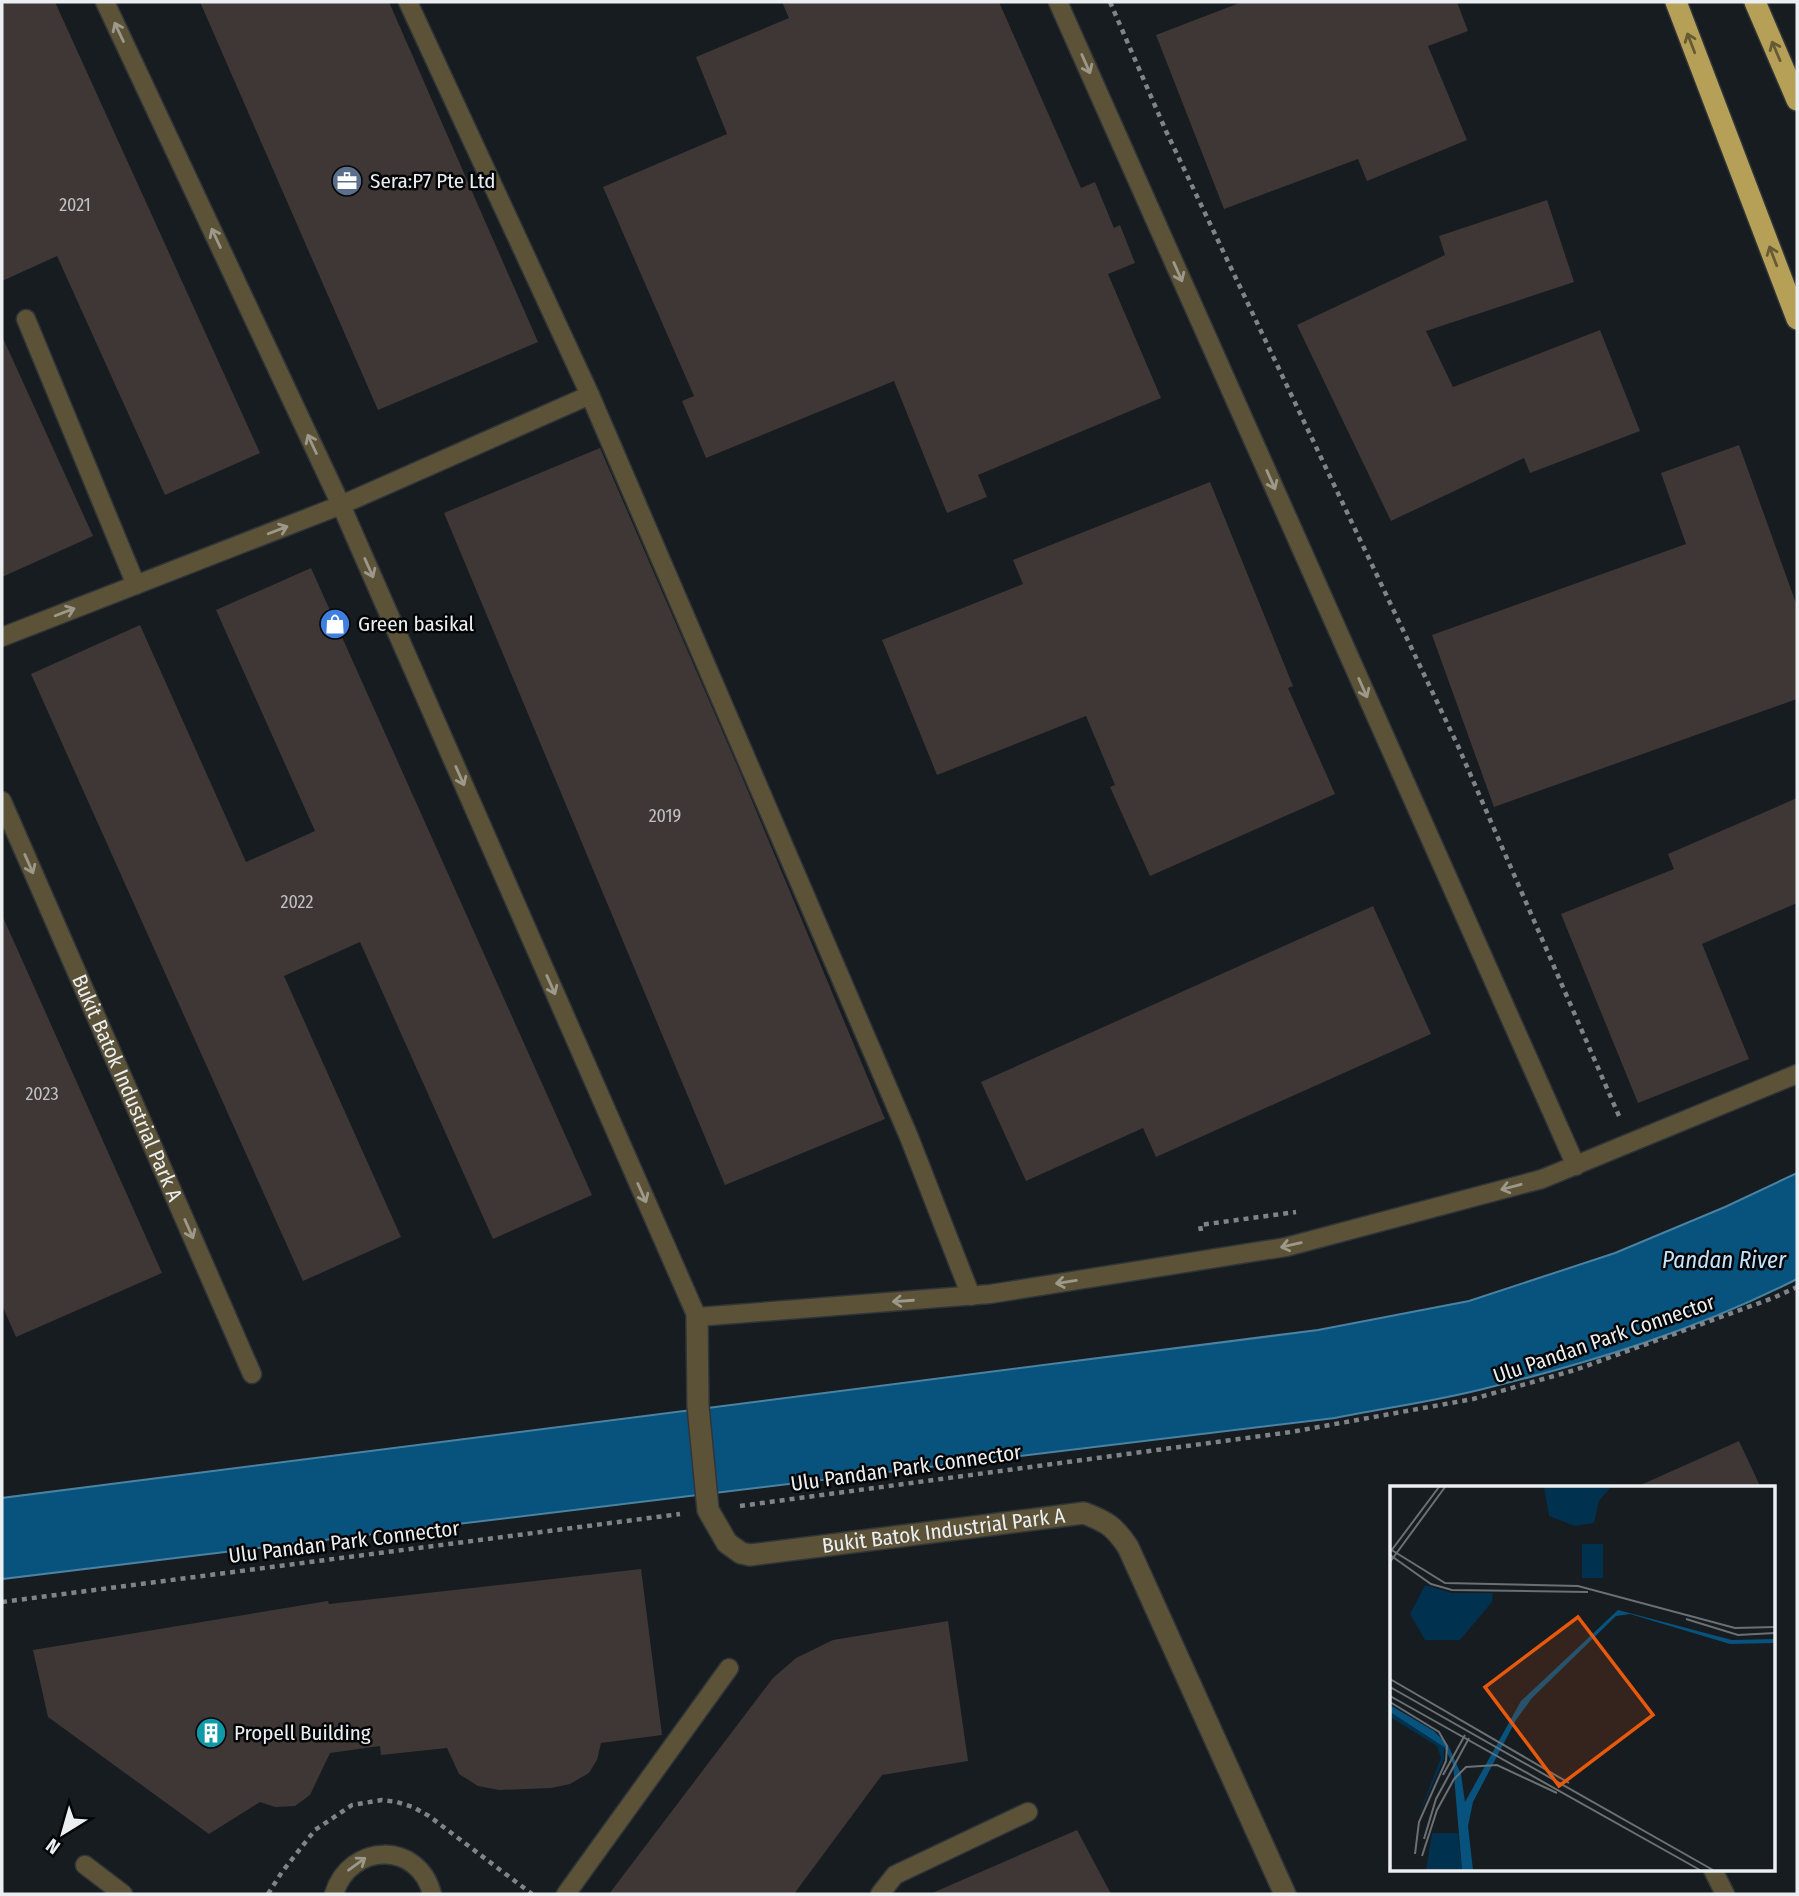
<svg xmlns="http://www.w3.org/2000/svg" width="1799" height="1896" font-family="'Fira Sans Condensed',sans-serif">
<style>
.water{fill:#07537e;stroke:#4b82a1;stroke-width:2}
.building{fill:#3f3735}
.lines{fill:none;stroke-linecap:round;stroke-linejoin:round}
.lane-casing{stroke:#303539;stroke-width:21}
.street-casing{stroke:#303539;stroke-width:24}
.highway-casing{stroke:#303539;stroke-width:24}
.path{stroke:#7f8488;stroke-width:4.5;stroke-dasharray:5 5;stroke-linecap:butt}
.lane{stroke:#5b5237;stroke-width:18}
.street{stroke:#5b5237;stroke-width:21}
.highway{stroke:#b6a057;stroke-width:21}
.oneway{stroke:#9c998b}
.oneway2{stroke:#665b33}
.labels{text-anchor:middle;stroke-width:5;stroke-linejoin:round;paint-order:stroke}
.number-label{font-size:18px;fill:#c0c1c3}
.poi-label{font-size:21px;fill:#ebeff2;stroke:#050608;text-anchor:start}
.street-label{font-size:21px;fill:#ebeff2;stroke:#050608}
.water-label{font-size:23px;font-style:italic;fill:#c1e3fd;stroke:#050608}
.inset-road{fill:none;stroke:#6b7074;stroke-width:2}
.view{fill:#e8590c;fill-opacity:0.15;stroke:#e8590c;stroke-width:3.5}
.inset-edge{fill:none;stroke:#ebeff2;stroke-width:3.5}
</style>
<rect width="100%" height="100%" fill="#161c20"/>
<!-- water -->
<path class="water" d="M1797,1173V1279C1699,1329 1593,1362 1487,1388C1437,1401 1385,1408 1335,1418L2,1579V1498L1318,1330L1469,1301L1615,1253L1725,1207Z"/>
<!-- building -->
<g class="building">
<path d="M2,2H55L260,453L165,495L57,256L2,281Z"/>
<path d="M200,2H389L538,342L378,410Z"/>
<path d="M782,2H999L1081,188L1095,182L1114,228L1120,225L1135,263L1108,274L1161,398L978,475L987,497L947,513L894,381L706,458L682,401L694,396L603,187L727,134L696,57L789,18Z"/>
<path d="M1242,2H1457L1468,31L1428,46L1467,140L1367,181L1358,159L1224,209L1156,35Z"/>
<path d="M1547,200L1574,282L1426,331L1453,387L1600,330L1640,431L1530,473L1524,458L1391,521L1297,325L1445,255L1439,236Z"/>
<path d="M2,336L93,536L2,577Z"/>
<path d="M1739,445L1797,606V699L1494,807L1432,635L1686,544L1661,473Z"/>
<path d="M600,448L740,772L885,1119L725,1185L444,513Z"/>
<path d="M1210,482L1293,686L1288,688L1335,794L1150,876L1110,787L1115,785L1086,716L937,775L882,640L1023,584L1013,560Z"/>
<path d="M311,568L592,1195L493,1239L360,942L284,976L401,1237L303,1281L31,674L140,625L246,862L315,831L216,610Z"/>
<path d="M1797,798V903L1702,944L1749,1059L1638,1103L1561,914L1674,869L1668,854Z"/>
<path d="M1373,906L1431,1034L1156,1157L1143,1128L1026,1181L981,1082Z"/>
<path d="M2,915L162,1273L16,1337L2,1305Z"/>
<path d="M1739,1441L1761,1488H1634Z"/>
<path d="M641,1569L662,1735L601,1743L597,1760L589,1773L570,1784L551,1788L499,1790L478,1786L459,1774L447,1748L381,1755L380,1746L330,1753L310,1795L295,1806L275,1807L260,1802L209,1834L48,1717L33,1650L328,1601L329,1604Z"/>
<path d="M948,1621L968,1761L882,1775L794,1894H609L773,1678L796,1658L833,1640Z"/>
<path d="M1077,1830L1111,1894H930Z"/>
</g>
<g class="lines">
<!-- lane casing -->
<g class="lane-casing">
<g id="lane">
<path d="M105,2L341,505L697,1317L990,1294L1286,1247L1542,1179L1797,1074"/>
<path d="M408,2L590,395L909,1137L971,1296"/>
<path d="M1058,2L1576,1166"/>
<path d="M26,319L136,585"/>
<path d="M2,637L341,505L590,395"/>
<path id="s1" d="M2,801L252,1374"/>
<path d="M85,1865L123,1894"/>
<path d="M1713,1870L1725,1894"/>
<path d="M334,1894C350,1842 419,1841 432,1894"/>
<path d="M566,1894L729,1668"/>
<path d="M880,1894L895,1875L1028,1812"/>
</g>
</g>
<!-- street casing -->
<g class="street-casing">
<g id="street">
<path id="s2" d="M697,1317L698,1406L708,1510L727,1543L741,1553L750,1555L1084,1513C1107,1522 1114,1526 1128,1547L1285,1894"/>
</g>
</g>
<!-- highway casing -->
<g class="highway-casing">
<g id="highway">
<path d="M1676,2L1797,319"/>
<path d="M1755,2L1797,100"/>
</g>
</g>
<!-- path -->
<g class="path">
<path d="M1110,2L1166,131L1458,746L1619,1116"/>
<path d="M1201,1231L1200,1225L1296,1212"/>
<path d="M740,1506L1291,1432L1473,1399L1575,1370L1773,1298L1797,1287"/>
<path d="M2,1602L680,1514"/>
<path d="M268,1894L282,1872L315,1830L352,1805L382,1800L397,1802L413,1807L429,1816L532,1894"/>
</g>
<!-- lane -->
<use href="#lane" class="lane"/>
<!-- street -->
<use href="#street" class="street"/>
<!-- highway -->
<use href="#highway" class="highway"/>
</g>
<!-- one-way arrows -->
<defs><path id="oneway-shaft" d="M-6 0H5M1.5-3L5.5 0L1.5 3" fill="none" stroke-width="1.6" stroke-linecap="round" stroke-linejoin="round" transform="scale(1.75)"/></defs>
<g class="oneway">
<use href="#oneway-shaft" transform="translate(119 32) rotate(-115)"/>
<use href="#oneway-shaft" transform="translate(1086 64) rotate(66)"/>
<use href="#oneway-shaft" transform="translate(216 238) rotate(-115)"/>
<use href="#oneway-shaft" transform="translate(1178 272) rotate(66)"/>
<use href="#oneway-shaft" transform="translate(312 444) rotate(-115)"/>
<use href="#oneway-shaft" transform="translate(1271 480) rotate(66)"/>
<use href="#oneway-shaft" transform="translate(278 530) rotate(-21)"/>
<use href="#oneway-shaft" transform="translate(369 568) rotate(66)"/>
<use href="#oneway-shaft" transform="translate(65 612) rotate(-21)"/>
<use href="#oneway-shaft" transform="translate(1363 688) rotate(66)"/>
<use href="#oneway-shaft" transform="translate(460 776) rotate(66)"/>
<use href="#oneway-shaft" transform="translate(29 864) rotate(66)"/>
<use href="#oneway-shaft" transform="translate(551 985) rotate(66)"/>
<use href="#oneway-shaft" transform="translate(1511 1187) rotate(165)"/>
<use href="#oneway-shaft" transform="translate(642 1193) rotate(66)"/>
<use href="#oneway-shaft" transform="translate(189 1229) rotate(66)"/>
<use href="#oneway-shaft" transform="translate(1291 1245) rotate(167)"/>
<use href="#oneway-shaft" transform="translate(1066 1282) rotate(171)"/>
<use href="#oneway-shaft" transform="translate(903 1301) rotate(176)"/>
<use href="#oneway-shaft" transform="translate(357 1864) rotate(-36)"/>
</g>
<g class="oneway2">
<use href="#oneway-shaft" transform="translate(1691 43) rotate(-111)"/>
<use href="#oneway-shaft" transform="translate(1776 51) rotate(-113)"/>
<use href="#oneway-shaft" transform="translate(1773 256) rotate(-111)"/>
</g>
<!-- icons -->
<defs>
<g id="office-disc" transform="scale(1.575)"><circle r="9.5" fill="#5c6f8a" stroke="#050608"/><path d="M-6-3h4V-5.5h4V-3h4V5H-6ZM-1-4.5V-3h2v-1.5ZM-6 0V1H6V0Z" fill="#fff"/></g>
<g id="shop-disc" transform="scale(1.575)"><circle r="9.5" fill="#3f7fe0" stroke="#050608"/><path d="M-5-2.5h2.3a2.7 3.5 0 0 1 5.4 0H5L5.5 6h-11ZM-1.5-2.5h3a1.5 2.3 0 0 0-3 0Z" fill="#fff"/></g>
<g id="building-disc" transform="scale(1.575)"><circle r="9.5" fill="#0f9aa8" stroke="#050608"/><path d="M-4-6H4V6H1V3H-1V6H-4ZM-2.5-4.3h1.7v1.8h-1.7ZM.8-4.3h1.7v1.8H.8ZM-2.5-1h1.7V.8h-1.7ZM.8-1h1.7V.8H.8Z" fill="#fff"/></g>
</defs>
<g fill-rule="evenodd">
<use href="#office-disc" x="347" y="181"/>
<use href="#shop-disc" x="335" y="624"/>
<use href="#building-disc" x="211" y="1733"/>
</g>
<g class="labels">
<!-- number labels -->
<g class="number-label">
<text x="75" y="211">2021</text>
<text x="665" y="822">2019</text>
<text x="297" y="908">2022</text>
<text x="42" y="1100">2023</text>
</g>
<!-- poi labels -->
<g class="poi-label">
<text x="370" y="188">Sera:P7 Pte Ltd</text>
<text x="358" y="631">Green basikal</text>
<text x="234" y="1740">Propell Building</text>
</g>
<!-- street labels -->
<g class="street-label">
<text dy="7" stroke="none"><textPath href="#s1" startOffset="313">Bukit Batok Industrial Park A</textPath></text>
<text transform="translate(1604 1339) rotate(-19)" y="7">Ulu Pandan Park Connector</text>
<text transform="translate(906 1468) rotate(-8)" y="7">Ulu Pandan Park Connector</text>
<text dy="7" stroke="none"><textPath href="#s2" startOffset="453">Bukit Batok Industrial Park A</textPath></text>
<text transform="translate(344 1542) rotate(-7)" y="7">Ulu Pandan Park Connector</text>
</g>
<!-- water labels -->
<g class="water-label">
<text x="1724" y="1268">Pandan River</text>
</g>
</g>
<!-- overview -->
<g transform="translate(1390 1486)">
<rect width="385" height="385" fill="#161c20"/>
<path d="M154,1H221L209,15L204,37L185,40L159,30ZM192,58H213V92H192ZM35,99L62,107H103L102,116L70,154H35L20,128ZM0,226L54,261V273L27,333L51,272L47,260L0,231ZM42,347H68L72,384H36Z" fill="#00314e"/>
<path d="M228,124L342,154L385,153V157L340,158L240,128L226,130L142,212L126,234L83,316L78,340L83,384H72L63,278L54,261L0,226V219L44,245L58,259L71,288L75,316L131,215Z" fill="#07537e"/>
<path class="inset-road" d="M0,63L55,97L188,100L345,142L385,141M1,65L49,1M0,69L41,98L62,104L198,106M0,76L55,1M296,133L348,149L385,147M0,193L179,297M0,201L323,384M0,210L310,384M0,216L49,246L57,260L56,275L29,336L25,368M53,289L75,249M34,353L46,313L79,252M32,370L47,324L64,293L76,281L107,279L167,307"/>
<path class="view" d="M188,131L263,229L169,300L95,201Z"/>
<rect width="385" height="385" class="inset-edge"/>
</g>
<!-- border -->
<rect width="1799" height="1896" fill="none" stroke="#ebeff2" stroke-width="7"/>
<!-- north arrow -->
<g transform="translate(63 1833) rotate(217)" stroke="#050608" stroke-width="5" paint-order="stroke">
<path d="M0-5L12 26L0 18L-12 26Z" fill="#ebeff2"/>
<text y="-10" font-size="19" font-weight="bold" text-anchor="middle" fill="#ebeff2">N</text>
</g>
</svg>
